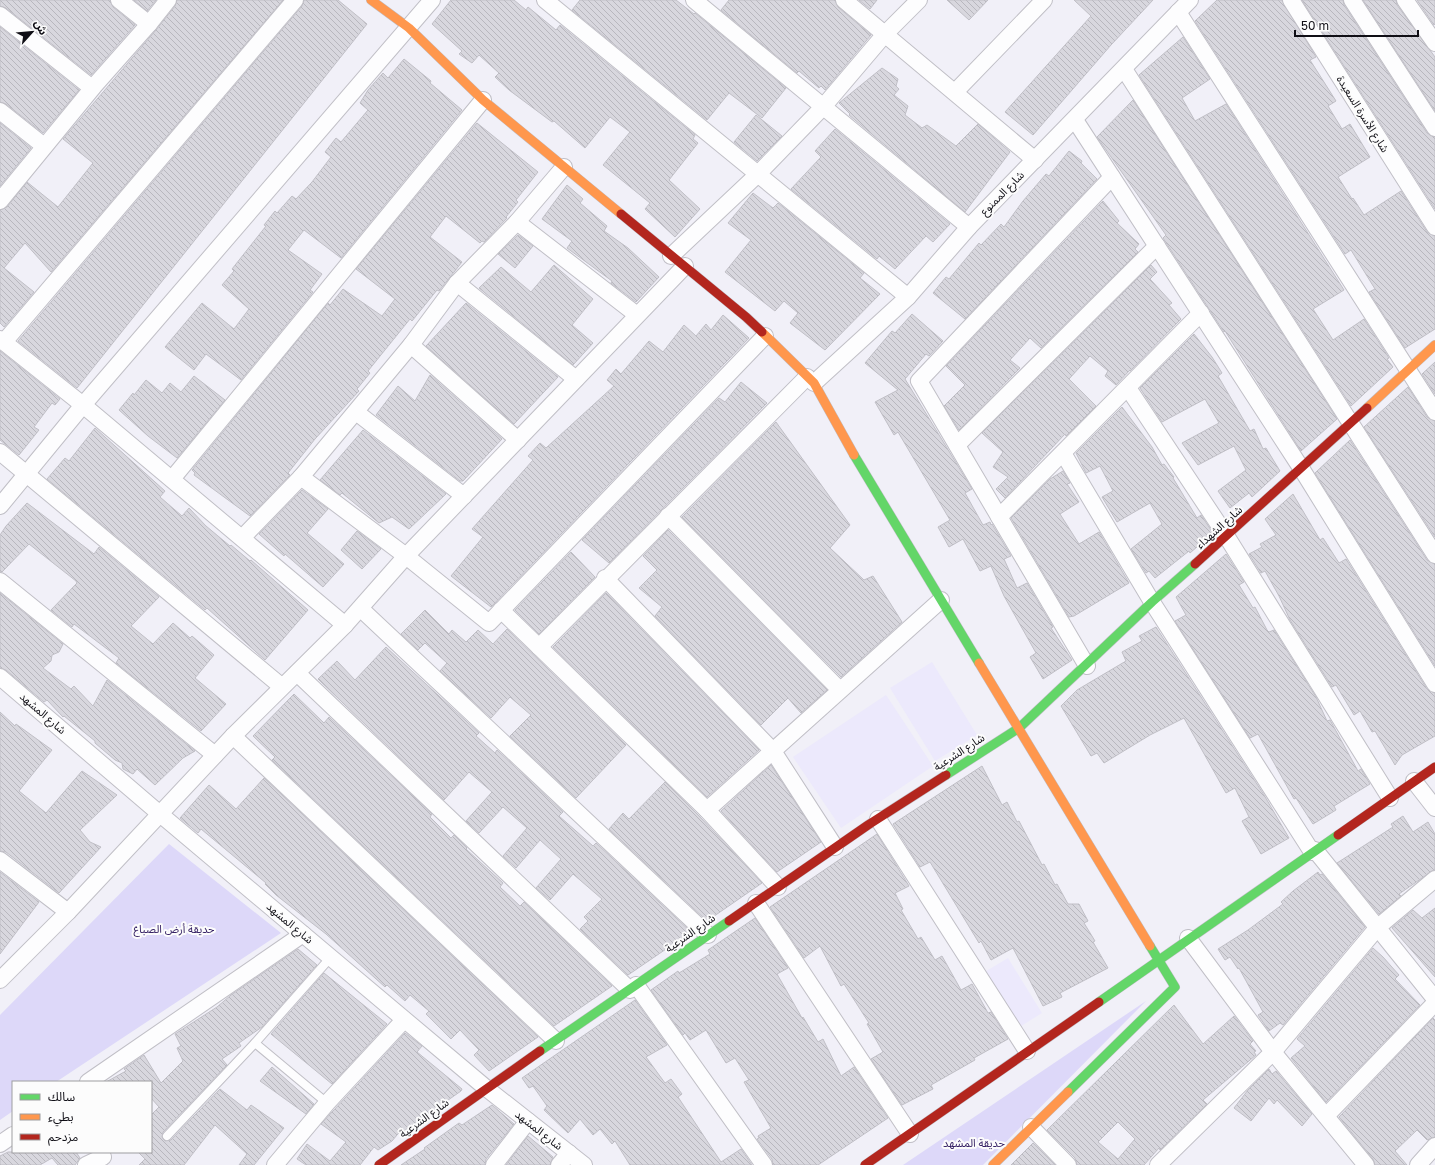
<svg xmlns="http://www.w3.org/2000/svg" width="1435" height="1165" font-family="'Golos Text','Noto Sans Arabic',sans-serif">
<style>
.built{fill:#ece9fc}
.green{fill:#ddd8f9}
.building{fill:url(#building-back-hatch);stroke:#c0bfc6;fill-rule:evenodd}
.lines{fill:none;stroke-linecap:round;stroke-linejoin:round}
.lane-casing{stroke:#c0bfc6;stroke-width:10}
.street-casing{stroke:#c0bfc6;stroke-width:18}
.fast-casing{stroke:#c0bfc6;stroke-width:10}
.slow-casing{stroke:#c0bfc6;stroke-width:10}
.jam-casing{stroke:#c0bfc6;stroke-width:10}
.lane{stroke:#fdfdfe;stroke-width:8}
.street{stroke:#fdfdfe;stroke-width:16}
.fast{stroke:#63d668;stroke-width:9}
.slow{stroke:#ff974d;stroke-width:9}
.jam{stroke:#b3261e;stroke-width:9}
.labels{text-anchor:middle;stroke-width:4;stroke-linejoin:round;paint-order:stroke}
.street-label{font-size:11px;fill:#0f0e15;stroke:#fcfcfc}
.park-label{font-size:11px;fill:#362265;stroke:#fcfcfc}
</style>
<defs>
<pattern id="building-back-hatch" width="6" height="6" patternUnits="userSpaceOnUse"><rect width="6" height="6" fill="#d8d7de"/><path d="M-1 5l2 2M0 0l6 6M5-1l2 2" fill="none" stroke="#b8b7be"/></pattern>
</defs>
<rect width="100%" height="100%" fill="#f1f0f8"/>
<!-- built -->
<g class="built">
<path d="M932,662L977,735L935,761L890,688Z"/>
<path d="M886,695L933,766L841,828L793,757Z"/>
<path d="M1008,958L1042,1013L1018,1028L983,973Z"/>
</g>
<!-- green -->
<g class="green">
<path d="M169,844L281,933L56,1082H13V1111L0,1120V1015Z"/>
<path d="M1146,1001L983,1165H903Z"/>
</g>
<!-- building -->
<g class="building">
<path d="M0,0H110L113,7L135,25L91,75L6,8L0,6Z"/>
<path d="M134,0H156L147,11Z"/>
<path d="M177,0H283L51,272L25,243L4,268L34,292L4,327L0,323V210L7,207L27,182L58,207L93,163L63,139L156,30L175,6Z"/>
<path d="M304,0H338L367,24L77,388L18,341L302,6Z"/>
<path d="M451,0H514L526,10L528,7L556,30L560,25L695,135L693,139L698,143L669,180L700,209L675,237L645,209L650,203L603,165L630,132L610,117L585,148L554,121L552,122L509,90L495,77L499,73L479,55L472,63L459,54L462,51L432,24Z"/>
<path d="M580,0H676L694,14L695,13L786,88L762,118L729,93L707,120L572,10Z"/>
<path d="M729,0H835L838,7L871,35L825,90L821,86L819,88L799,71L797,73L721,10Z"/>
<path d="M859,0H877L870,9Z"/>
<path d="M947,0H988L969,20Z"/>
<path d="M1074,0H1153L1111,45L1033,135L1005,112L1091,16Z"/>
<path d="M1217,0H1282L1316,57L1310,60L1336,101L1328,106L1342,129L1350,124L1370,157L1338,177L1352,199L1353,198L1364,215L1401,191L1427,232L1435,236V329L1405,348L1369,292L1375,289L1351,250L1345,254L1195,21Z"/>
<path d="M1302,0H1343L1344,5L1427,133L1435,137V209Z"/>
<path d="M1363,0H1396L1397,5L1435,57V111Z"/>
<path d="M1417,0H1435V24L1434,25Z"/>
<path d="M0,27L79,90L43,133L6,104L0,102Z"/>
<path d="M1183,37L1210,79L1182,98L1195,121L1226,104L1344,290L1313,309L1333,340L1364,319L1389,358L1387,359L1393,367L1351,406L1139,75Z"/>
<path d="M404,59L431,81L430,83L462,110L341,258L304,230L288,250L322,274L310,290L313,292L241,380L206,354L194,370L165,347L202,303L234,329L249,309L222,285L234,271L232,269L266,226L264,225L275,211L277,213L292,196L296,199L312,182L331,157L325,152L336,138L341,142L368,110L360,103L368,90L383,73L388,78Z"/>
<path d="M882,68L898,79L896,86L899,89L894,95L908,106L905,115L922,128L927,125L956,146L978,124L1010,152L965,212L849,115L850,114L839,103Z"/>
<path d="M1133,100L1337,419L1301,451L1225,331L1224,332L1163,238L1166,235L1097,137Z"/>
<path d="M756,115L782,136L757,161L734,142Z"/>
<path d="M0,123L31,148L0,186Z"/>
<path d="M477,123L538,172L516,200L518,202L506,217L507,218L484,242L482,241L480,243L446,216L430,237L462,262L439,291L437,290L412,321L410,319L368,371L370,373L357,389L359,391L315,439L288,473L290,475L250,516L194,475L195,473L192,470L328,303L330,305L343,289L382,316L395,299L356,269Z"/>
<path d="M835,129L950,224L933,242L926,236L895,269L879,256L877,259L791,189L821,157L815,151Z"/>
<path d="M1069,151L1082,161L1081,163L1097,179L965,319L933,293L946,277L949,279L979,243L981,245L1001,224L1004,227L1023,201L1046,174L1049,176Z"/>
<path d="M567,185L583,199L580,203L607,226L604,231L628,248L659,277L636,302L611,283L612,281L567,248L572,241L542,219Z"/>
<path d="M753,193L773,208L778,203L864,273L860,278L880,294L825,350L790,323L798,313L784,301L775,311L725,272L751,240L728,223Z"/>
<path d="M1103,201L1119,221L1117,223L1139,244L1135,249L1138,252L1041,348L1030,338L1010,360L1020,368L959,430L944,406L965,385L946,366Z"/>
<path d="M518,235L533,246L515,268L498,254Z"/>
<path d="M554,265L593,299L572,325L593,343L573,365L479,288L501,267L531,292Z"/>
<path d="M1151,265L1157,272L1150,279L1172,303L1169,305L1181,319L1130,371V370L1116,385L1105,376L1108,371L1090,356L1069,379L1096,406L1066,436L1065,434L1005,498L996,489L1008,477L993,467L1003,452L982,433Z"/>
<path d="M466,303L558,377L514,424L426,346Z"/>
<path d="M912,314L943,341L929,356L926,354L905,379L972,489L965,493L983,525L990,522L991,525L992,524L1011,556L1004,559L1017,588L1027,583L1053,627L1051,628L1072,660L1043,679L1030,657L1036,653L1004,596L991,566L980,571L963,539L949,547L938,527L950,520L898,432L894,435L875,402L898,390L865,363L892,331L895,333Z"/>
<path d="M723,315L749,338L491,607L451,576L483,537L472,529L533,460L528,456L540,443L546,448L614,386L607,380L616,369L621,374L649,341L663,352L684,325L696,336L706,324L711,330Z"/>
<path d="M1194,334L1212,357L1222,373L1218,376L1250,431L1254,429L1263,449L1266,448L1280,471L1252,497L1249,493L1230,508L1218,491L1246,470L1234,446L1198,465L1182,443L1219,423L1205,399L1162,422L1140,388Z"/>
<path d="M0,351L60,399L55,405L52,403L34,427L39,430L19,455L0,440Z"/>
<path d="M1435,362V394L1422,374Z"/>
<path d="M430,375L502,439L463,481H460L376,415L398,386L415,401Z"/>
<path d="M194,376L225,400L177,458L148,436L119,410L133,393L134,395L146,380L162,393L170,383L181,392Z"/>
<path d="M741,382L767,403L609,563L582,540L719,398L725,402Z"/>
<path d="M1408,387L1427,417L1435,421V537L1364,427Z"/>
<path d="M1122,407L1152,447L1162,465L1164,464L1174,477L1173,478L1197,518L1201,515L1213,533L1190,553L1189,551L1155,578L1149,571L1146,573L1131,549L1162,524L1150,503L1117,522L1102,497L1113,491L1100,466L1086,473L1076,453Z"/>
<path d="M776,422L850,525L830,548L864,580L873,576L902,622L841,677L682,517Z"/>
<path d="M95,428L165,491L160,497L182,516L189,508L206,526L230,546L231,545L250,561L251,560L308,610L265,660L207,608L205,610L47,479L65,458L69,461Z"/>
<path d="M363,430L446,494L409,529L392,517L379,523L342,493L340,495L320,480Z"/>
<path d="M1350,440L1427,560L1435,564V666L1315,473Z"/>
<path d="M1063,471L1070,483L1067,484L1079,502L1060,514L1079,544L1099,532L1129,583L1074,616L1069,617L1011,518L1050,479Z"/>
<path d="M302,490L328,509L307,533L344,564L323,587L285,554L284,556L259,534Z"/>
<path d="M1293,494L1320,540L1323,538L1339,563L1346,559L1427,689L1435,693V736L1402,755L1395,765L1375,731L1372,732L1360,711L1354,715L1336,685L1332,687L1290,620L1279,596L1265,571L1261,573L1249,554L1262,547L1260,544L1276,535L1265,519Z"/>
<path d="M27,503L94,554L99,547L159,597L131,626L153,644L173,623L190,638L192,636L214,655L195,678L226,704L201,731L116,663L119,658L74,624L72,627L51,610L77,583L76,581L29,544L2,572H0V535L6,526Z"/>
<path d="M668,530L827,690L801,713L788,698L761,725L655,616L662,607L639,588L657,570L643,556Z"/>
<path d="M357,531L381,549L362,569L341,550Z"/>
<path d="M571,552L595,577L539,634L515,610Z"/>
<path d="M1226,554L1244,582L1239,585L1253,608L1255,607L1267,630L1269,632L1274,630L1316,697L1327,721L1330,720L1358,771L1361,769L1370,784L1334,806L1336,810L1313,824L1296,798L1294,799L1258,734L1250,738L1175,621L1186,615L1176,597Z"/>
<path d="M0,593L63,644L59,652L52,655L51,661L43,668L71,689L74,686L93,706L107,680L195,751L183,758L155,785L137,769L133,774L123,769L122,763L115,760L95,743V741L64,716L63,717L47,700L44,702L6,670L0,668Z"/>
<path d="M606,593L759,750L707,797L553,647Z"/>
<path d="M425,610L449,634L452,630L466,642L478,630L493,644L507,629L626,745L576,798L510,736L531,715L510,697L491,718L440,671L447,663L425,643L418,650L401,634Z"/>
<path d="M1156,627L1264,795L1289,838L1261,854L1242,821L1249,817L1235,788L1226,793L1184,718L1150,735L1104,763L1097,753L1091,756L1061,706L1077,690L1126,661L1122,652L1142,641L1139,636Z"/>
<path d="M386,647L479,733L476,736L495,753L497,750L563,812L559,816L593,846L596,843L691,932L628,975L580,929L588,921L584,917L602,899L573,874L550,900L536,888L561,859L540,840L516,868L503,856L527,828L503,807L479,833L466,821L492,792L469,772L444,800L318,679L337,661L355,680Z"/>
<path d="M294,694L324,723L329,717L432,814L430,817L451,838L454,835L467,848L466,849L503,883L500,887L520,906L524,902L612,986L554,1026L272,760L275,757L253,736Z"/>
<path d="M0,712L15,726L16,724L52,750L19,791L46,813L82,771L117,795L80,830L90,842L101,847L59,893L6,852L0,851Z"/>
<path d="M771,765L821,842L777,872L721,811Z"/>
<path d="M982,766L1002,805L1007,802L1017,822L1019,821L1042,865L1044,864L1055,885L1057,884L1068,904H1079L1088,921L1084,923L1095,941L1093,942L1108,968L1060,993L1062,997L1043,1006L1013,948L991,960L981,941L979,943L930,862L920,867L893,824Z"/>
<path d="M264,778L538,1037L489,1071L474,1055L479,1050L460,1030L451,1039L426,1014L429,1011L410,995L405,1001L387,985L385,987L326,934L276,895L265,884L266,883L242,863L201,829L198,833L180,818L209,785L236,809Z"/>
<path d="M665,782L700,817L762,883L707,921L609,829L623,813L629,819Z"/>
<path d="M1403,816L1413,832L1428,822L1435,834V869L1399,894L1401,896L1379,914L1337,863L1393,827L1391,824Z"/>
<path d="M877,834L909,886L895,893L903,909L901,910L918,939L921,937L935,960L942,956L961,990L972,984L988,1013L991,1012L1008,1039L974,1058L975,1060L931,1085L933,1089L902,1105L871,1059L883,1052L867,1024L869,1023L844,984L841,986L820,946L804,958L770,907Z"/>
<path d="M0,872L39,902L0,954Z"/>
<path d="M1318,872L1320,875L1322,874L1365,927L1283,1025L1280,1023L1269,1031L1258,1015L1263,1012L1239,968L1238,969L1230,957L1225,960L1218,949L1248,930L1283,904L1281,902L1293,891Z"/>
<path d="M1435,908V977L1392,928L1413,910L1422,918Z"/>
<path d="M755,918L788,968L777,974L802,1018L803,1017L818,1042L823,1039L841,1076L854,1067L888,1118L818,1165H773L772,1159L757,1139L759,1138L758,1136L771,1128L744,1082L749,1080L735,1058L726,1063L706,1030L690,1040L685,1033L683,1035L651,990L678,971L679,973L710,954L708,950Z"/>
<path d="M1373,948L1383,957L1399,975L1395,979L1420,1005L1326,1102L1291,1058L1305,1046L1297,1039Z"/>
<path d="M298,949L317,965L316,966L262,1027L239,1043L241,1046L222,1059L227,1065L163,1132L162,1137L165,1141L171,1140L220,1089L247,1110L251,1105L284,1128L254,1165H239L247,1154L215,1125L184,1165H139L145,1159L138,1152H151V1115L159,1107L151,1098V1082H106L126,1071L124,1069L144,1055L161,1083L183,1061L177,1048L181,1046L175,1034L217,1007L231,995Z"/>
<path d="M324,973L387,1024L332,1084L271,1034Z"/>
<path d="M635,1000L667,1045L646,1057L665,1083L671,1079L682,1094L678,1097L721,1162L741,1149L752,1165H630L615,1141L612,1144L600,1129L593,1135L580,1119L568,1133L544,1110L547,1106L533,1086L529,1088L522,1078Z"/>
<path d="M1174,1005L1203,1044L1234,1016L1253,1041L1250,1044L1256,1051L1254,1052L1256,1055L1203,1100L1207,1104L1160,1150L1159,1148L1144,1165H1077L1075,1158L1047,1130ZM1118,1122L1135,1139L1118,1159L1098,1142Z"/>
<path d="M1433,1018L1435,1020V1137L1427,1140L1417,1130L1395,1151L1407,1165H1375L1373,1159L1339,1117Z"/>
<path d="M405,1033L422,1046L417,1052L462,1089L461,1091L404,1131L402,1129L392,1141L378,1150L374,1147L360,1165H306L297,1159L307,1144L330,1161L346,1142L321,1124Z"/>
<path d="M272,1067L314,1104L306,1114L260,1081Z"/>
<path d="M1269,1069L1272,1074L1276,1071L1312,1114L1302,1126L1277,1100L1274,1104L1269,1098L1251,1121L1234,1108L1248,1090Z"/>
<path d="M492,1105L514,1124L486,1159L485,1165H401L425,1149L424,1148L459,1123L462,1125Z"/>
<path d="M528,1136L553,1157L550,1165H506Z"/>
<path d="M1033,1143L1055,1165H1011Z"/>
<path d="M8,1152H76L80,1158L75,1165H58L52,1158L40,1165H0V1156Z"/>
</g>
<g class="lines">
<!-- lane casing -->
<g class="lane-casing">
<g id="lane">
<path d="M255,1043L327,1103"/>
<path d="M167,1136L255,1043L331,957"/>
</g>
</g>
<!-- street casing -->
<g class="street-casing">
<g id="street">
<path d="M119,0L149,24"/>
<path d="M545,0L908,297"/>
<path d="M694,0L969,227"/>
<path d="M844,0L1035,160"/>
<path d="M1291,0L1435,227"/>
<path d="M1352,0L1435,128"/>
<path d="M1405,0L1435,43"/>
<path d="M1178,12L1435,412"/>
<path d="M0,15L92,88"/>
<path d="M1124,69L1435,555"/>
<path d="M955,92L1044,0"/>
<path d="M0,111L44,146"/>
<path d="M1075,120L1301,468L1435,684"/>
<path d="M0,201L95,85L149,24L168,0"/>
<path d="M517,222L637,315"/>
<path d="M671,256L757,175L823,107L885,34L919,0"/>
<path d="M457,283L576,379"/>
<path d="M0,339L83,405L345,625"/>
<path d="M4,342L295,0"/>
<path d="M411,345L518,440"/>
<path d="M814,383L908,297L969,227L1190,0"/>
<path d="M1128,388L1227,537L1390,798"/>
<path d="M356,412L464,496"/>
<path d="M957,445L1157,246"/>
<path d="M0,452L281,686"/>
<path d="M1063,453L1152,602L1312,852"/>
<path d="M301,477L406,556L489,623L765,336"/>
<path d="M172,479L483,100"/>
<path d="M0,506L83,405L432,0"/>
<path d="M668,516L840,690"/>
<path d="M999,517L1201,313"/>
<path d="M242,538L301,477L411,345L457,283L517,222L564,167"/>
<path d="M605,578L773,751L835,847"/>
<path d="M0,581L215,755"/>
<path d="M361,609L708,935"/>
<path d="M501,610L707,810L778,887"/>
<path d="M539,647L807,377"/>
<path d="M1087,666L919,381L1112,177"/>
<path d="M297,673L630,990"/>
<path d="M0,677L160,814L486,1088L584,1165"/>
<path d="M233,736L556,1041"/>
<path d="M1414,781L1435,808"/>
<path d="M707,810L941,600"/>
<path d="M878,819L1027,1051"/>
<path d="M1315,850L1435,999"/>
<path d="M0,860L68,912"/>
<path d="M756,903L910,1134"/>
<path d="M1188,938L1273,1052L1366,1165"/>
<path d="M0,980L68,912L233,736L345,625L406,556L685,266"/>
<path d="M636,985L764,1165"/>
<path d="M88,1082L303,934"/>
<path d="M1326,1116L1435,1003"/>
<path d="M1031,1127L1068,1165"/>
<path d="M0,1144L13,1135"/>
<path d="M86,1165L103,1157"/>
<path d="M275,1165L327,1103L404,1020"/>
<path d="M494,1165L528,1121"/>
<path d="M559,1165L569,1153"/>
<path d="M1158,1165L1273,1052L1378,927L1435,879"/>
<path d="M1418,1165L1435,1146"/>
</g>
</g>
<!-- fast casing -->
<g class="fast-casing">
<g id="fast">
<path d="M854,455L979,663"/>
<path d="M946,775L1019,728L1152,602L1195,564"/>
<path d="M1099,1002L1338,835"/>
<path d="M540,1051L729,921"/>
<path d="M1068,1092L1175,987L1150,946"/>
</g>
</g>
<!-- slow casing -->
<g class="slow-casing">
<g id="slow">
<path d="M371,0L409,28L483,100L621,214"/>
<path d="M762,332L814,383L854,455"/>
<path d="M1367,408L1435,345"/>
<path d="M979,663L1150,946"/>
<path d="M993,1165L1068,1092"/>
</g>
</g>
<!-- jam casing -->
<g class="jam-casing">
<g id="jam">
<path d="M621,214L746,317L762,332"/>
<path d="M1195,564L1367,408"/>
<path d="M1338,835L1435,767"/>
<path d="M729,921L868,825L946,775"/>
<path d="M379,1165L540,1051"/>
<path d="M865,1165L1099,1002"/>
</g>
</g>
<!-- lane -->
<use href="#lane" class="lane"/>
<!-- street -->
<use href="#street" class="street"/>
<!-- fast -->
<use href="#fast" class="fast"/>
<!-- slow -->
<use href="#slow" class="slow"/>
<!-- jam -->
<use href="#jam" class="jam"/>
</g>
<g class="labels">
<!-- street labels -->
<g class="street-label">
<text transform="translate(1363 114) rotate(58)" y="4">شارع الأسرة السعيدة</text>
<text transform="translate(1002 193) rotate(-45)" y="4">شارع الممنوع</text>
<text transform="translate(1219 527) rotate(-42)" y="4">شارع الشهداء</text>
<text transform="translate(43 713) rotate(41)" y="4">شارع المشهد</text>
<text transform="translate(959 752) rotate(-33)" y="4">شارع الشرعية</text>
<text transform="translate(290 923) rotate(40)" y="4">شارع المشهد</text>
<text transform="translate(690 933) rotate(-35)" y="4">شارع الشرعية</text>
<text transform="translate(424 1118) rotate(-36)" y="4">شارع الشرعية</text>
<text transform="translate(539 1130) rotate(38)" y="4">شارع المشهد</text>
</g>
<!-- park labels -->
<g class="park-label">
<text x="174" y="933">حديقة أرض الصباغ</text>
<text x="974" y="1147">حديقة المشهد</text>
</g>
</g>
<!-- legend -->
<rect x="12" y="1081" width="140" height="72" fill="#fcfcfc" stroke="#9d9da0"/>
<rect x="20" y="1094" width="20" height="6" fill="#63d668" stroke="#9d9da0"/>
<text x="48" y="1101" font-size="12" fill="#0f0e15">سالك</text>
<rect x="20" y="1114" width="20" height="6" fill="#ff974d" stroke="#9d9da0"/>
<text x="48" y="1121" font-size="12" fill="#0f0e15">بطيء</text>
<rect x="20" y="1134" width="20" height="6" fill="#b3261e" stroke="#9d9da0"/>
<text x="48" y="1141" font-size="12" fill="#0f0e15">مزدحم</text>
<!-- north arrow -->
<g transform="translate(32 32) rotate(63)" stroke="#fcfcfc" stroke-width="3" paint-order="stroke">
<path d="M0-3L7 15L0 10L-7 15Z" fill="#0f0e15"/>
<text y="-6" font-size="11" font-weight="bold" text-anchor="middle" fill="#0f0e15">ش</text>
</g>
<!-- scale -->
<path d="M1295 30v6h123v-6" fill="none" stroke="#0f0e15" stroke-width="2"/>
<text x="1301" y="30" font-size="12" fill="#0f0e15" stroke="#fcfcfc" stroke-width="3" paint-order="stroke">50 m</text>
</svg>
